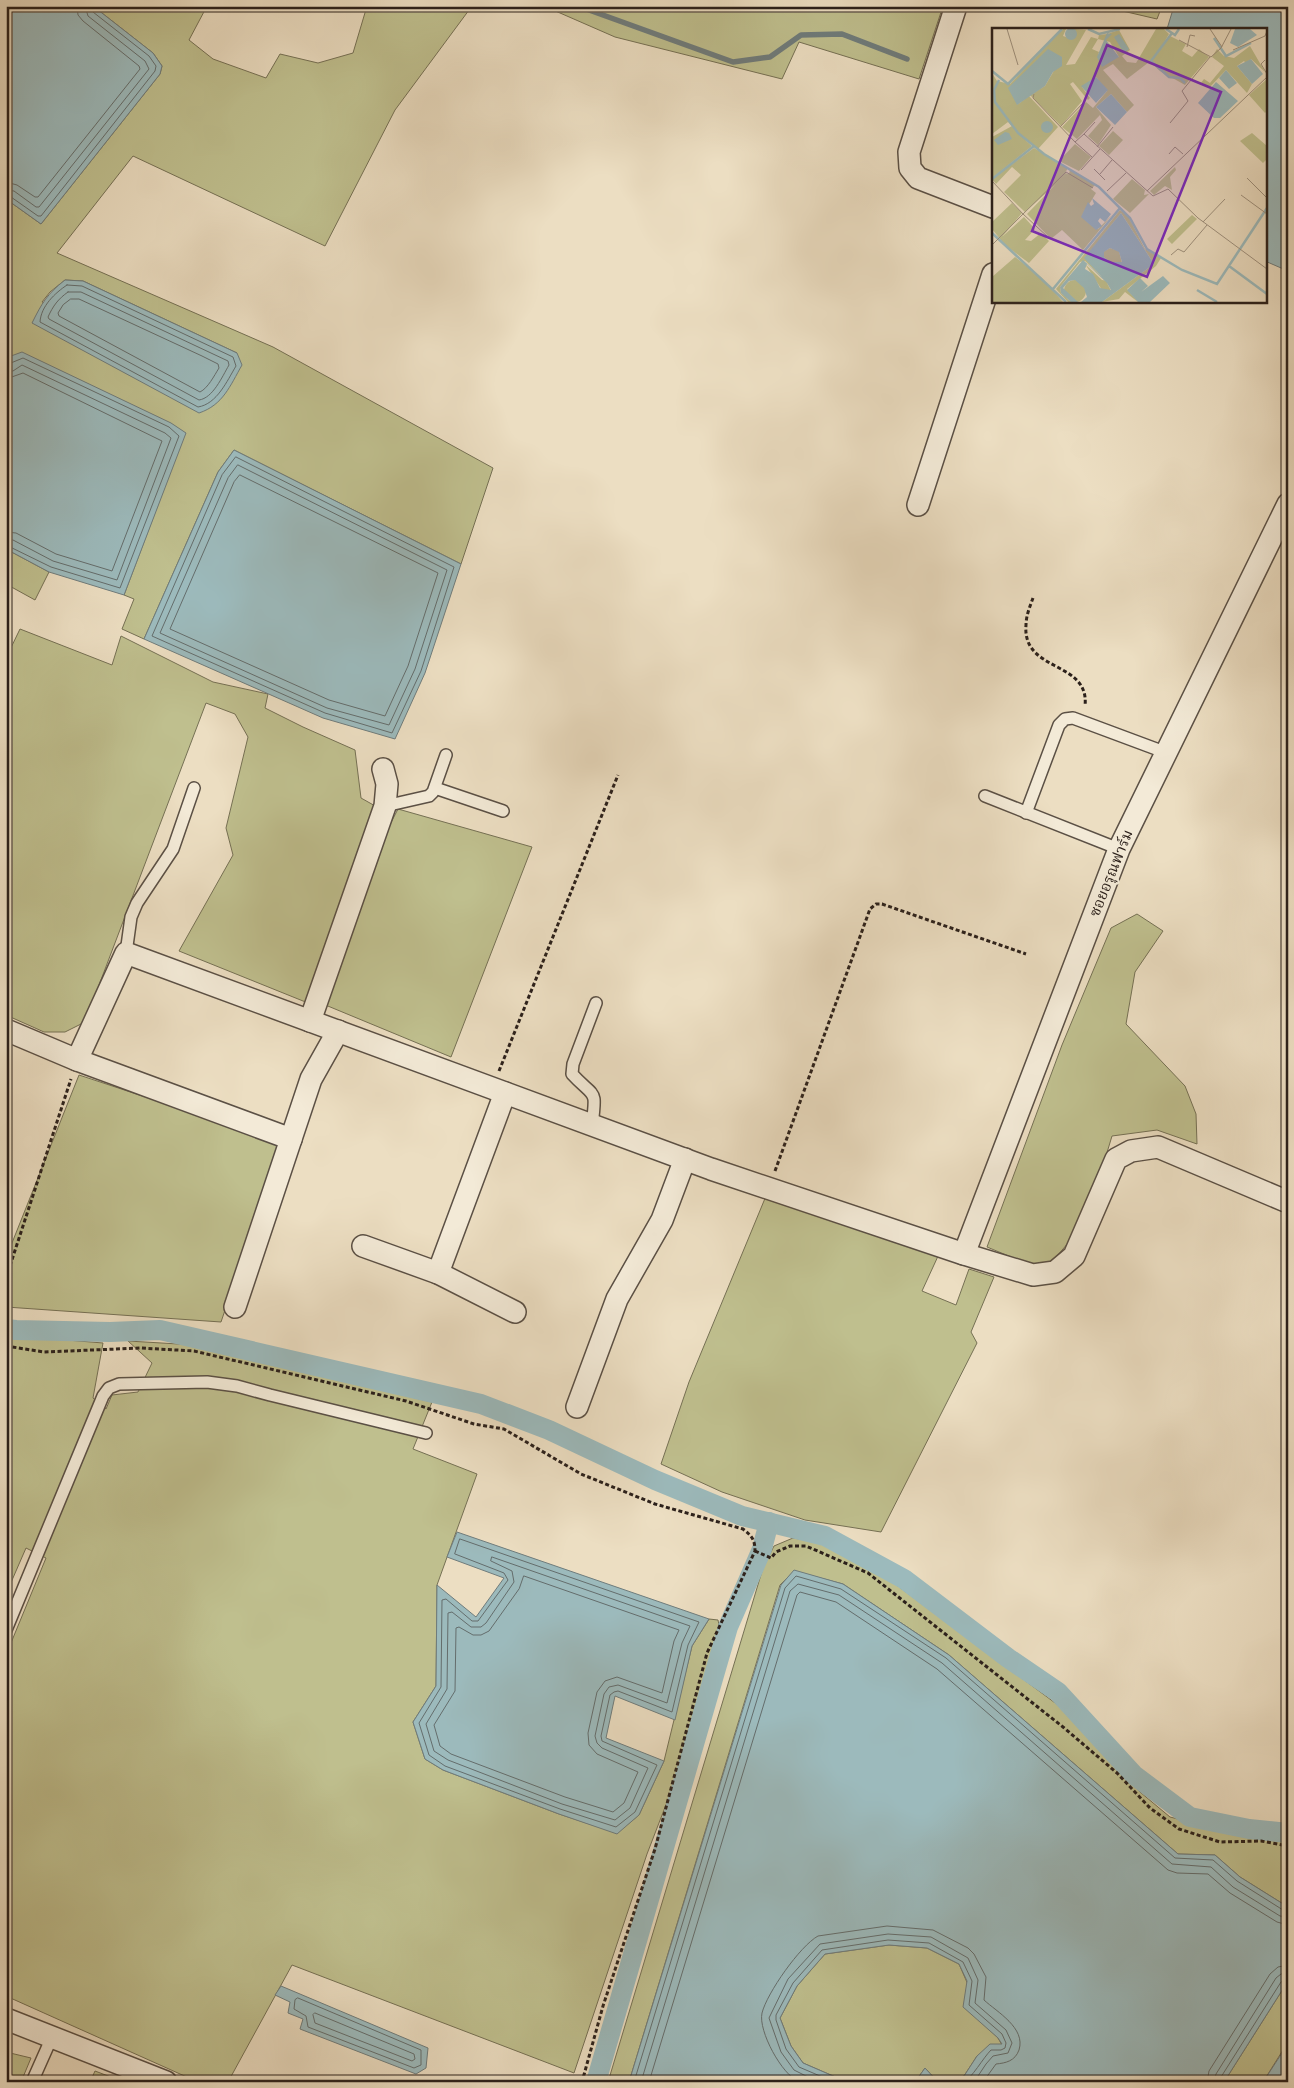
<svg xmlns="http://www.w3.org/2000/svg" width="1294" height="2088" font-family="Vollkorn,'Noto Serif Thai',serif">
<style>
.green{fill:#bfbf8e;stroke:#757054;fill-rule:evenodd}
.water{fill:#9cbabc;stroke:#6f7c7c}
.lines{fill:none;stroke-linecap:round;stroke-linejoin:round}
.shore{stroke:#646d6c;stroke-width:1}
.stream{stroke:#6f7c7c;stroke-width:5.5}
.canal{stroke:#9cbabc;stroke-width:20}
.lane-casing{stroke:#5b5045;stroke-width:14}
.street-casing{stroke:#5b5045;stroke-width:24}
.path{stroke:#2b201b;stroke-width:3;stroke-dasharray:4 2.5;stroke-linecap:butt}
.lane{stroke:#f3ead7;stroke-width:11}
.street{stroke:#f3ead7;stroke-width:21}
.labels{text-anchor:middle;stroke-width:4.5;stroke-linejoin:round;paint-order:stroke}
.street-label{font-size:15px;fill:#2b201b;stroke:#f3ead7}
.inset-river{fill:none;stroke:#9cbabc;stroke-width:2.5}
.inset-road{fill:none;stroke:#9f927f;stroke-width:1}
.view{fill:#7b2cbf;fill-opacity:0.15;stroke:#7b2cbf;stroke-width:2.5}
.inset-edge{fill:none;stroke:#2b201b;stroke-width:2.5}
</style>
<rect width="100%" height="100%" fill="#ecdec2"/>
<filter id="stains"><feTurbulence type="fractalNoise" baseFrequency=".004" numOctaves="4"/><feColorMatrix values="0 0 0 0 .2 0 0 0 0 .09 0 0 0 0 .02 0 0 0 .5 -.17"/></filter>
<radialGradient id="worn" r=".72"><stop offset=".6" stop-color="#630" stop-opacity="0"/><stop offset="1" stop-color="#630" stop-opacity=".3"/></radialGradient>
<!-- green -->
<g class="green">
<path d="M93,6H207L189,40L213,59L266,78L280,54L318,63L353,53L367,6H472L395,110L325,246L133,156L57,253L273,347L493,468L461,564L234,450L218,472L144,639L122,629L134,599L124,595L185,433L11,356L6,363V199L41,224L160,74L162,66L153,53ZM65,280L83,281L237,353L42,302L50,292Z"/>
<path d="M544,6H943L919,79L799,42L782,79L615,37Z"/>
<path d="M1101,6H1162L1157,19Z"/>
<path d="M6,549L49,572L35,600L6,584Z"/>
<path d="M20,629L112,665L121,636L213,682L268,694L265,708L303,727L355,750L361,798L377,807L308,1003L179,951L233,855L226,828L248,737L235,714L206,703L85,1022L65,1032H44L6,1015V658Z"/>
<path d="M398,809L532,847L451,1057L323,1004L382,840Z"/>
<path d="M1137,914L1163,931L1135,972L1126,1024L1185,1086L1196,1114L1197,1144L1157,1130L1112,1136L1099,1179L1069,1242L1050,1264H1028L987,1247L1062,1045L1111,928Z"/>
<path d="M79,1075L282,1142L221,1322L6,1307V1258Z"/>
<path d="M766,1196L939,1254L922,1291L956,1305L969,1269L994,1277L971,1332L977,1343L881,1532L805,1520L722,1492L661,1464L689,1382Z"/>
<path d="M6,1335L103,1343L93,1398L106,1409L112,1395L138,1392L152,1363L128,1341L195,1345L432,1402L413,1449L477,1474L437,1585L436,1686L413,1722L425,1759L443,1770L559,1814L617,1833L639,1815L664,1761L692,1646L709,1619L718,1620L721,1635L694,1732L647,1854L574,2073L292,1965L228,2082L189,2078L6,1996V1655L46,1558L26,1548L6,1594Z"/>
<path d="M793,1538L820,1542L875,1569L1074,1717L1140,1792L1170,1817L1225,1831L1288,1841V1907L1240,1877L1215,1855L1178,1854L949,1655L843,1584L794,1571L780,1585L629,2082H608L763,1568L774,1546Z"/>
<path d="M889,1945L927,1948L959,1964L986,2026L998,2038L1002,2045L977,2056L964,2076L951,2082L937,2081L925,2068L915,2082H847L803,2063L791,2046L780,2018L797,1986L825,1954Z"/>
<path d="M1288,1981V2042L1263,2082H1224Z"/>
<path d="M6,2052L31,2058L21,2082H6Z"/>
<path d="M95,2071L124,2082H90Z"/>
</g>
<!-- water -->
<g class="water">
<path d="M6,6H93L153,53L162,66L160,74L41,224L6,199Z"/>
<path d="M1174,6H1288V271L1265,261V29H1167Z"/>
<path d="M65,280L83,281L237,353L242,365C230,386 223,405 199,413L32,323C42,303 47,294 65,280Z"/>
<path d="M22,352L171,423L186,433L124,595L49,572L6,549V363L11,356Z"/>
<path d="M234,450L461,564L425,673L395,739L323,718L144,639L218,472Z"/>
<path d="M457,1532L709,1619L692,1646L675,1720L615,1696L606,1738L664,1761L639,1815L617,1834L559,1814L443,1770L425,1759L413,1722L436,1686L437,1585L476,1617L504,1578L447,1557Z"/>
<path d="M794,1570L843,1584L949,1655L1178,1854L1215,1855L1240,1877L1288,1907V1981L1224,2082H951L964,2076L977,2056L990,2044H1002L998,2038L963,2007L967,1981L959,1964L927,1948L889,1945L825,1954L797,1986L780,2018L791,2046L803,2063L847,2082H629L781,1585Z"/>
<path d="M281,1986L428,2048L426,2068L416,2074L300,2029L303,2019L288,2013L290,2002L275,1995Z"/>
<path d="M1282,2053L1288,2055V2082H1263Z"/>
<path d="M925,2068L937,2081L944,2082H915Z"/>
</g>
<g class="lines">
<!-- shore -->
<g class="shore">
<path d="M6,182L17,185L35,197H38L140,69L139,66L83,21L78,15L77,6"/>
<path d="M6,190L14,191L36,207H39L149,69L145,61L88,16L85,6"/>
<path d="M6,196L11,197L38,216H41L155,71L156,66L149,56L93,12L91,6"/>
<path d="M67,285L82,286L233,357L236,366C227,381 217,404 198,407L40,322C41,306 55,293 67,285Z"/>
<path d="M68,292H81L228,361L229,365C222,377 213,398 199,400L49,319L48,317C53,306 58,299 68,292Z"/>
<path d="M71,299H79L202,356L218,364L219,368C214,376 208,388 200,392L59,316L58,313L63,305Z"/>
<path d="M6,365L23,358L169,427L179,436L120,588L51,567L6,545"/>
<path d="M6,371H13L22,365L165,433L171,438L117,580L53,561L13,540L6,539"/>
<path d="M6,379L23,373L162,441L112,571L56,554L16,533L6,532"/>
<path d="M236,457L454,567L421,671L392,733L325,713L152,636L222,475Z"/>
<path d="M238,465L447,570L415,669L389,725L327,708L160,633L228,478Z"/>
<path d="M240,475L438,573L408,666L385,716L329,700L170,629L234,482Z"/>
<path d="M460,1539L699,1622L688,1645L672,1712L618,1691L614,1692L610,1695L601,1736L602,1741L657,1765L635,1812L616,1827L560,1809L445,1766L429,1755L419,1723L441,1687L442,1600L446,1599L472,1621H478L508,1580L504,1573L455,1554Z"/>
<path d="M492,1557L690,1626L682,1643L667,1703L618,1685L609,1687L604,1694L595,1736L597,1743L602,1748L648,1768L630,1808L615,1820L562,1804L448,1760L434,1751L426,1724L447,1689L448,1613L452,1612L471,1627H481L486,1623L514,1582L512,1571L491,1561Z"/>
<path d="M524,1576L679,1630L674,1641L662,1693L617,1677L605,1681L597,1692L588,1733L589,1745L597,1754L638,1772L624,1803L613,1812L565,1797L451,1754L440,1746L434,1725L455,1691L456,1628L459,1627L473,1635H481L489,1631L519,1589Z"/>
<path d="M298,1998L421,2050V2065L414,2068L308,2027L306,2016L294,2009L295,2000Z"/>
<path d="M315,2013L414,2054L415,2059L412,2061L315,2023L313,2015Z"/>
<path d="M634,2082L785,1588L796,1576L841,1589L946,1658L1175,1858L1213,1860L1237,1881L1283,1910L1288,1911"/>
<path d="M641,2082L790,1591L798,1584L839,1595L942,1663L1172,1864L1211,1867L1233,1887L1280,1916L1288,1917"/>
<path d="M649,2082L797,1595L800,1592L836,1602L937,1669L1168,1870L1177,1873L1208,1874L1230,1893L1277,1922L1288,1925"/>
<path d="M799,2082C782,2075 758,2031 762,2013C767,1993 800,1946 818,1936L887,1926L933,1930L968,1948L974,1954L986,1977L984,2000C997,2012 1026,2028 1019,2050C1015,2061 1006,2063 996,2064L983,2082"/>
<path d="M818,2082L794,2070L781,2052L769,2018L788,1979L820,1944L888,1934L931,1937L968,1958L978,1980L975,2003L1006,2030L1012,2043L1008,2053L993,2056L986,2064L974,2082"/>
<path d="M834,2082L799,2067L786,2049L776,2020V2015L793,1983L822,1950L888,1940L929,1943L963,1962L972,1981L969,2005L1002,2034L1006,2043L1005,2048L1001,2050H991C983,2058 972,2078 964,2082"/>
<path d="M1207,2082L1209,2071L1270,1974L1278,1967L1288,1965"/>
<path d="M1214,2082L1216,2074L1276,1978L1281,1974L1288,1973"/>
<path d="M1220,2082L1221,2077L1281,1982L1288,1979"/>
</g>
<!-- stream -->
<path class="stream" d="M578,6L733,62L770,57L801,35L842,34L907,59"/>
<!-- canal -->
<g class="canal">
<path d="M6,1329L16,1330L110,1332L160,1330L481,1404L549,1430L655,1480L742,1516L825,1536L904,1579L1008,1658L1058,1692L1134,1775L1190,1817L1249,1829L1288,1833"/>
<path d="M596,2082L728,1627L762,1549L769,1522"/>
</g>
<!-- lane casing -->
<g class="lane-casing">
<g id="lane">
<path d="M435,788L503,811"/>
<path d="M985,796L1119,849"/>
<path d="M385,806L429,796L433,792L446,755"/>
<path d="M1026,813L1059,725L1065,719L1073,718L1167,753"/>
<path d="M126,953L131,917L137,903L173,849L194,788"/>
<path d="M592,1125C597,1087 595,1099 572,1074L573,1064L596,1003"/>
<path d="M6,1630L103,1396L109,1388L119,1384L207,1382L237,1386L270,1395L426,1433"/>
<path d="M32,2082L52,2037"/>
</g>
</g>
<!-- street casing -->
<g class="street-casing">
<g id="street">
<path d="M956,6L909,152L910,168L918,178L993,207"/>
<path d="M918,505L993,274"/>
<path d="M310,1021L385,806L387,784L383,769"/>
<path d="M6,1030L77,1060L126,953L711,1169L964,1254L1033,1275L1055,1272L1074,1256L1116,1159L1131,1151L1158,1147L1288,1202"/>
<path d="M77,1060L291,1139"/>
<path d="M363,1246L438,1273L515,1312"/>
<path d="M964,1254L1119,849L1288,504"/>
<path d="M438,1273L505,1093"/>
<path d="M235,1307L311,1079L338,1031"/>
<path d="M577,1407L617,1299L662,1220L685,1159"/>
<path d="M6,2019L166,2082"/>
</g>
</g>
<!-- path -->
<g class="path">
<path d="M1033,598C1030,606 1026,616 1026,625C1022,673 1090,660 1085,706"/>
<path d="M499,1071L618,775"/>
<path d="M775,1171L870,909L876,904H882L1026,954"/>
<path d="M6,1278L71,1079"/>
<path d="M6,1346L44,1352L141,1348L194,1351L406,1401L474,1424L504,1429L581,1474L655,1504L743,1529C752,1536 755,1540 755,1551L707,1653L655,1849L603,2006L582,2082"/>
<path d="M755,1551L771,1558L776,1552L790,1546H806L868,1573L1063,1727L1117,1773L1150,1808L1179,1829L1220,1842L1261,1841L1288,1846"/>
</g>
<!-- lane -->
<use href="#lane" class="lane"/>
<!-- street -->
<use href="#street" class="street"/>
</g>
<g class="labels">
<!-- street labels -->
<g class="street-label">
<text transform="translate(1111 873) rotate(-68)" y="5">ซอยอรุณฟาร์ม</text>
</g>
</g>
<!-- overview -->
<g transform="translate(992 28)">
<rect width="275" height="275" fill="#ecdec2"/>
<path d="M71,1H74L71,8L80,11L84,6L82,1L94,2L74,37L83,36L99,9L106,11L107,7L116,6L113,11L118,5L127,2L138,22L130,28L135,34L144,35L164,1H172L177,6L166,25L178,8L194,16L190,23L200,29L207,21L217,29L193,57L168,43L159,34L161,31L135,51L121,36L111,42L142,77L135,84L119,66L104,79L119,97L106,117L96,108L110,92L108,87L85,111L70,99L94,74L101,80L115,63L104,49L90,59L98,70L96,72L81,54L78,56L90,73L69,98L38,67L53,58L70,29L25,77L37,68L66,99L46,121L33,112L40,118L0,150V109L20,98L16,94L0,106V45L5,53L18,56ZM106,11L118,14L127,29L106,27L107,24L100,21ZM258,18L273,44L259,31L255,34L266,50L252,33L245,38L260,56L255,65L234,42L217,60L209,55L212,51L218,55L232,38L220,29L225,21L232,28L242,30ZM275,51V83L273,85L257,67ZM121,103L131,112L117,127L107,118ZM260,105L275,118V131L271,135L248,113ZM83,116L99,129L87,143L67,133ZM42,120L76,140L73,145L77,146L78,141L103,157L99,161L104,165L93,183L106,201L120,187L91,222L70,202L60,210L57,209L35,186L63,157L33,184L12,164L29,147L20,139L4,156L0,151ZM183,139L184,142L178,149L180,162L173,158L162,167L158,163ZM140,151L153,162L152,167L157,166L138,185L121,171ZM20,175L30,185L11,208L32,189L43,201L33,212L39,213L49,205L57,213L37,235L13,217L0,201V194ZM128,182L136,188L153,221L169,230L164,238L135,261L146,274L133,264L127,271L110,274L162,236L129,185L93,230L110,249L93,233L88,234L68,259L69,265L80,274H76L64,261ZM200,187L205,191L180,216L175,211ZM118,220L127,223L130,235L118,234L112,229L111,224ZM23,229L49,249L71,274H0V249ZM93,236L110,252L117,253L123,261L115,255L119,263L110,262ZM72 263a11 11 0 1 1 22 0a11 11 0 1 1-22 0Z" fill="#bfbf8e" fill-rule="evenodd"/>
<path d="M73 6a6 6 0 1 1 12 0a6 6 0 1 1-12 0ZM243,1H258L265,7L246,19L238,15ZM115,5L120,6L114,12L127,29L110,39L105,29ZM127,6L137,21L132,25L122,9ZM56,21L70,29V38L61,44L53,58L25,77L16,60ZM259,31L271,46L260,56L245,38ZM234,42L245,55L237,61L227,50ZM104,49L116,62L104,75L89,58ZM224,54L246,73L228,90H222L206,75ZM119,66L135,84L123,97L104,79ZM49 99a6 6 0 1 1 12 0a6 6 0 1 1-12 0ZM13,104L17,105L20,111L6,117L2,112ZM100,170L119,186L113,194L108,190L106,193L110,198L104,202L89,189L96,174L99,178L102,176ZM129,185L162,236L110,274H89L95,269L92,260L83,252L77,253L71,260L86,274H79L69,265L68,259L91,232L110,249L92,230ZM118,220L127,224L130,234H118L112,229V224ZM95,236L115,255L119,262L108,260L101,246L93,241ZM171,248L178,255L158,274H146L135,262L148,250L156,258L149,264Z" fill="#9cbabc" fill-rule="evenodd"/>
<path class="inset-river" d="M96,1L107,6L128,1M174,1L183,7L187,1M180,5L159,33L177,49L188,50L193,55M222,10L234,28L259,15M0,43L16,56L70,1M7,52L2,62L3,74L26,105L52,126L107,159L138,190L155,221L190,242L225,256L275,180M0,151L42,118M0,205L74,274M237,238L275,266M61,261L128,180M205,262L225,274"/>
<path class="inset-road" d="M15,1L26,37M218,1L230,19M187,12L219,29L229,20L239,1M195,19L198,7L203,8M241,22L273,8L275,3M273,32L269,36L275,46M42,66L41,70L83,114L92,106L161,168L176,161L206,190L275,241M178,95L196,73L190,63L218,29M68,99L93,73M92,106L103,94M83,114L100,129M105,119L121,99M177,126L183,119L191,126M102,141L113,152M89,142L108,121M108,146L120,132M255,150L275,170M0,153L31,186L0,217M115,163L134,145M155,163L275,49M249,167L275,186M31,186L74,144L101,160M31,186L57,210M211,194L233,171M179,227L186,221L192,224L215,197"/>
<path class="view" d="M115,17L229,64L155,249L40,203Z"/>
<rect width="275" height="275" class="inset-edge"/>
</g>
<!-- margin -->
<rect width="1294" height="2088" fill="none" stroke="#ecdec2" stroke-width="25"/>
<rect x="8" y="8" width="1279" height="2073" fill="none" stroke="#2b201b" stroke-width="2.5"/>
<rect x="12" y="12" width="1269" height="2063" fill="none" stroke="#2b201b"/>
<rect width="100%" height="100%" filter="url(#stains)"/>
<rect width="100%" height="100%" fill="url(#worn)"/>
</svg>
